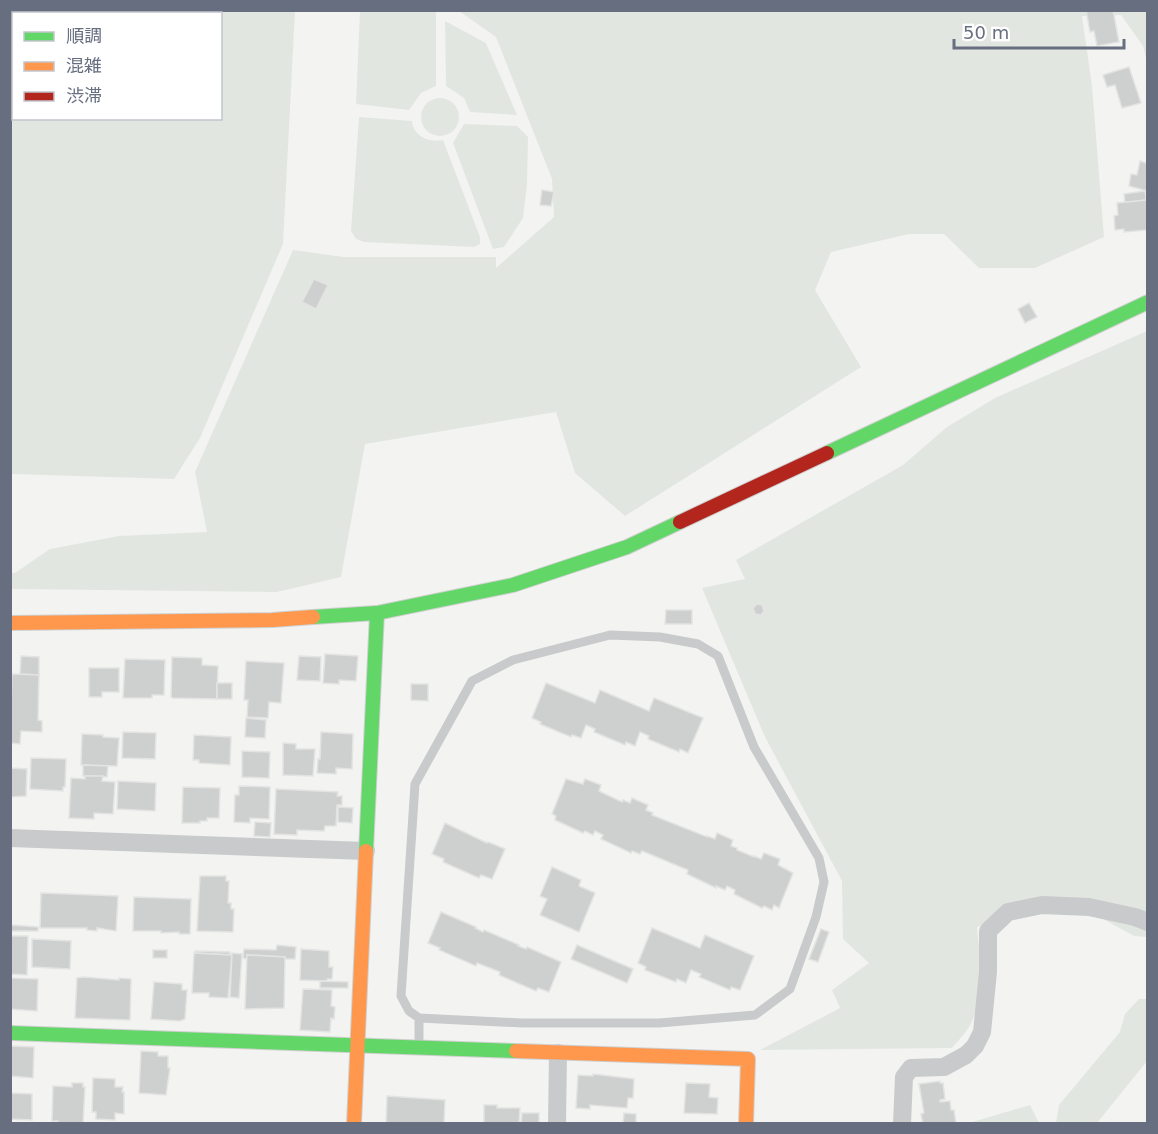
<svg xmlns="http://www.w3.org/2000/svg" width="1158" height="1134" font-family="'DejaVu Sans','Noto Sans JP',sans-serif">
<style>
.green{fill:#e2e6e1;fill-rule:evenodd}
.building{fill:#cecfcf;stroke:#e2e3e2;stroke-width:1.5}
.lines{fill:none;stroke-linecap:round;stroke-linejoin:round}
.fast-casing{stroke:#cfd0d0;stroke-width:16}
.slow-casing{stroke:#cfd0d0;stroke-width:16}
.jam-casing{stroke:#cfd0d0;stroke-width:16}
.lane{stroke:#c9cacb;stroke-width:9}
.street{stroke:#c9cacb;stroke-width:18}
.fast{stroke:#63d668;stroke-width:14}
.slow{stroke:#ff974d;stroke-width:14}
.jam{stroke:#b3261e;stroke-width:14}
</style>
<rect width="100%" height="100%" fill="#f3f4f2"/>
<!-- green -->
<g class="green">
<path d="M11,10L295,11L283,244L200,438L174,479L11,474ZM14,14H220V118H14Z"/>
<path d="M433,10L436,12V86L421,93L409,110L356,104L360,11Z"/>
<path d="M459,11H1147V63L1143,46L1121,15L1082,16L1092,86L1104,237L1035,268H979L944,234H909L831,252L815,290L861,367L625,516L575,473L556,412L365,444L341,577L277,592L11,589V573H15L50,549L119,536L207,532L195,472L293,250L344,257H496V268L554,217L552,179L496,37Z"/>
<path d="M445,21L486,43L517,115L470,112L464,98L446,86Z"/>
<circle cx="440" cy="117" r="19"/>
<path d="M359,117L412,121C413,136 429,143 443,140L480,237V244L474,247L364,242L356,239L351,231Z"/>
<path d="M464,124L517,126L528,137L527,184L523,218L504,247L493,249L453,143Z"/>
<path d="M1147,331V937L1134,936L1083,908L1039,899L977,927C980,958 986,1003 967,1030C963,1036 957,1042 952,1048L760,1050L840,1008L832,990L869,963L843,939L842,881L765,737L702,588L745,579L736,560L903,465L947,427L995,398Z"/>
<path d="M1139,999H1147V1061L1097,1123H1056L1059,1105L1120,1032L1125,1014Z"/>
<path d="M1030,1105L1039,1123H972V1122Z"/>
</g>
<!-- building -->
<g class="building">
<path d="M1086,10H1113L1119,42L1097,46L1094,31L1090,32Z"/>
<path d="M1129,67L1141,103L1122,108L1115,85L1107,87L1103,75Z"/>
<path d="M1148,157L1147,191L1129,186L1131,174L1137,175L1140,161L1146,163Z"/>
<path d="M542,190L554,192L551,206L540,205Z"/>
<path d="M1145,191L1146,200L1125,203L1124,194Z"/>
<path d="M1146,200H1148L1147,230L1124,232V229L1115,230L1114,216L1118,215L1117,203Z"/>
<path d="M314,279L328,285L316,309L302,302Z"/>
<path d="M1029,303L1037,317L1025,323L1018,309Z"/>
<path d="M757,604L762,605L764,611L761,615L755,614L753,608Z"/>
<path d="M666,610H692V624H665Z"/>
<path d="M325,654L358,656L356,681L339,680V684L323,683Z"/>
<path d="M21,656L39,657V675L20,674Z"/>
<path d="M299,656L321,657L320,681L297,680Z"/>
<path d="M172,657L202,658V665L218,666L217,699L173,698L171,697Z"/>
<path d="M125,659L165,660L164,695H152V698H123Z"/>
<path d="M246,661L284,663L281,703L269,702L268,718L247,717L248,700H244Z"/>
<path d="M89,668H119V692H102V697H89Z"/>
<path d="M12,674L39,675L38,720L42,721V732L21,731L20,744L10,743Z"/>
<rect x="217" y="683" width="15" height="16"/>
<path d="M546,683L595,703L600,690L649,711L654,698L703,718L688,753L680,749L679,752L648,739L649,736L640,732L635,746L626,742L625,745L594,732L595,729L586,725L581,738L572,735L571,737L540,724L541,722L532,718Z"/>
<path d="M411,684H428V701L411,700Z"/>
<path d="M246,718L266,720L265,738L245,737Z"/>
<path d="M123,732L156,733L155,759L122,758Z"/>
<path d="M321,732L353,734L352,769L336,768V774L317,773L318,759H320Z"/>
<path d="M82,734L103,735V737L119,738L117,766L81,765Z"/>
<path d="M194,735L231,737L230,765L199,763V760H193Z"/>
<path d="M283,743L296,744V749H315L313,776L283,775Z"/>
<path d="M242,751L270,752L269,778L242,777Z"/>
<path d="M31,758L66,759L65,787H63V791L30,789Z"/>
<path d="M83,765L108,766L107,777L83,776Z"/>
<path d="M10,768L27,769L26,796L10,797Z"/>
<path d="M85,776H103L102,781L115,782L113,814L94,813V819L69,818L71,778L85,779Z"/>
<path d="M566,779L583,784L585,779L601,785L599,791L622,802L623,800L630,803L632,798L648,805L646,810L653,813L652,815L707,837V836L715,839L717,833L733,840L731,846L737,848V850L754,857V856L761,859L764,853L780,859L778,865L793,873L779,908L774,905L772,910L764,906L762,908L734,894L735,890L727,886L725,890L716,886V888L687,874L688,870L642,851L640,854L632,851L631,853L601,839L603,835L595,831L593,835L585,831L583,833L555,820L556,816L552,814Z"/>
<path d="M118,781L156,783L155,811L117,809Z"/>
<path d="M239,786L270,787L269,819L250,818V823L234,822L235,795H239Z"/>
<path d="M183,787L220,788L219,818H207V821H200V823H182Z"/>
<path d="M276,789L338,792L337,796H342V805H337L336,826H325L324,831L297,830V835L274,834Z"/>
<path d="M338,807L353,808L352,823L338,822Z"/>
<path d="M255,822L271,823L270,837L254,836Z"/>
<path d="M445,823L487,843L488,842L505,849L492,879L481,875L479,878L443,862L444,859L432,854Z"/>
<path d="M552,867L581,880L579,886L595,893L579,932L540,915L547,899L540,896Z"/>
<path d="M200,876H226V881H229L228,903H231V909H234L233,932L197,931Z"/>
<path d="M41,893L118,896L116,931L97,928V931L87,930V928H40Z"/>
<path d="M134,897L191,899L190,934H179V932L161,933V931H133Z"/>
<path d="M441,912L476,927L475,928L483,932L484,930L519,945L518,946L526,949L527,947L561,962L549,992L538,988L536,991L499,975L500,972L477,963L476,966L439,950L440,948L428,943Z"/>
<path d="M11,925L38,927V931H10Z"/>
<path d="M652,928L700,948L705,935L754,956L740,990L731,987L730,990L699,977L701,974L691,970L686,983L677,979L676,982L645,970L646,967L638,963Z"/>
<path d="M821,929L829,932L818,962L809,959Z"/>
<path d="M10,936H28L27,975L10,974Z"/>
<path d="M32,939L71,941L70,969L32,967Z"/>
<path d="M277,945L296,947L295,959H285V957L247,955V959L243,958L244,949L276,950Z"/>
<path d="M577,945L633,969L627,983L571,959Z"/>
<path d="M301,949L329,951V967H333L332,979H327V981L300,980Z"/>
<rect x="153" y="950" width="14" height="8"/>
<path d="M195,951L230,952V955L195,953Z"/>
<path d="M194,953L232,955L228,998L209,997V993H192Z"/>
<path d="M232,953L242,954L239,998L230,997Z"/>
<path d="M247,955L285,957L284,1008L245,1009Z"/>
<path d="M84,977L119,980V978L131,979L130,1020L75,1018L77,978Z"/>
<path d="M10,978L38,979L37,1011L10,1009Z"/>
<path d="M320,981L348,982V988H320Z"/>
<path d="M154,982L182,984V990H187L185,1019L180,1021L151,1019Z"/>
<path d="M303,989L332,990L331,1006L335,1007L334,1019L331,1018L330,1032L300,1030Z"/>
<path d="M10,1046L34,1047L33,1078L10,1076Z"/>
<path d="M141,1051L158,1052V1056H168V1068H170L166,1095L139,1093Z"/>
<path d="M593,1074L634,1079L633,1098H628L627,1108L590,1105V1109L576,1108L578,1075L593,1076Z"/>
<path d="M93,1078L115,1079V1087H123L122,1092H124V1114L115,1113V1120L96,1119V1112H92Z"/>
<path d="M940,1081V1083H943L945,1099L940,1100V1102L950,1101L951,1110H954L956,1124H923L921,1114L924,1113L919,1084Z"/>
<path d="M72,1083H83V1087H85L83,1123L58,1124V1121H52L53,1086L72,1087Z"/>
<path d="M686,1083L710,1084L709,1097L718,1098L717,1114L684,1113Z"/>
<path d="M10,1093L32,1094V1120L10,1119Z"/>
<path d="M387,1096L445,1100L444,1124H386Z"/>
<path d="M484,1105H497V1108H520L519,1124H484Z"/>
<path d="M522,1113H539V1124H521Z"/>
<path d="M624,1113L636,1114V1124H623Z"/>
</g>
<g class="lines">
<!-- fast casing -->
<g class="fast-casing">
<g id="fast">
<path d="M827,453L1148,302"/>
<path d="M313,617L377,613L513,585L627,547L680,522"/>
<path d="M366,851L377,613"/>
<path d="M10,1033L516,1051"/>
</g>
</g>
<!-- slow casing -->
<g class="slow-casing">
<g id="slow">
<path d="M10,623L272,620L313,617"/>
<path d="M516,1051L748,1059L746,1124"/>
<path d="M354,1124L366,851"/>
</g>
</g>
<!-- jam casing -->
<g class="jam-casing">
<path id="jam" d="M680,522L827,453"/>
</g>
<!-- lane -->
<path class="lane" d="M419,1018L522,1023H659L755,1015L790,989L816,917L824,882L819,858L754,747L718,656L698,644L660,637L610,635L513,660L472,681L415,784L401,996L409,1011L419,1018V1045"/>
<!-- street -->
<g class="street">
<path d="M10,838L366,851"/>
<path d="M557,1124L558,1053"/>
<path d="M902,1124L904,1077L911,1068L944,1067L966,1055L975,1046L982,1032L988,972V931L1008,912L1042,905L1089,907L1135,917L1148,922"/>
</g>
<!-- fast -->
<use href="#fast" class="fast"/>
<!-- slow -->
<use href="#slow" class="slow"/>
<!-- jam -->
<use href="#jam" class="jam"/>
</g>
<!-- border -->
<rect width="1158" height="1134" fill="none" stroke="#666e7f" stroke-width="24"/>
<!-- legend -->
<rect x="12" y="12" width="210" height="108" fill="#ffffff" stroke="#c2c5cc" stroke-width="1.5"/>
<rect x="24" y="32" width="30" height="9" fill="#63d668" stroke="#c2c5cc" stroke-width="1.5"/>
<text x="66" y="42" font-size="18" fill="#666e7f">順調</text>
<rect x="24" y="62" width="30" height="9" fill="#ff974d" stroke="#c2c5cc" stroke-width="1.5"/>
<text x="66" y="72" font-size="18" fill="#666e7f">混雑</text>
<rect x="24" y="92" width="30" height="9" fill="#b3261e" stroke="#c2c5cc" stroke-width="1.5"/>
<text x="66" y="102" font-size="18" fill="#666e7f">渋滞</text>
<!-- scale -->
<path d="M954 39v9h170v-9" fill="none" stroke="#666e7f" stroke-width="3"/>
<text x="963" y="39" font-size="18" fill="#666e7f" stroke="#ffffff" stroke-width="4.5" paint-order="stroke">50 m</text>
</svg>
